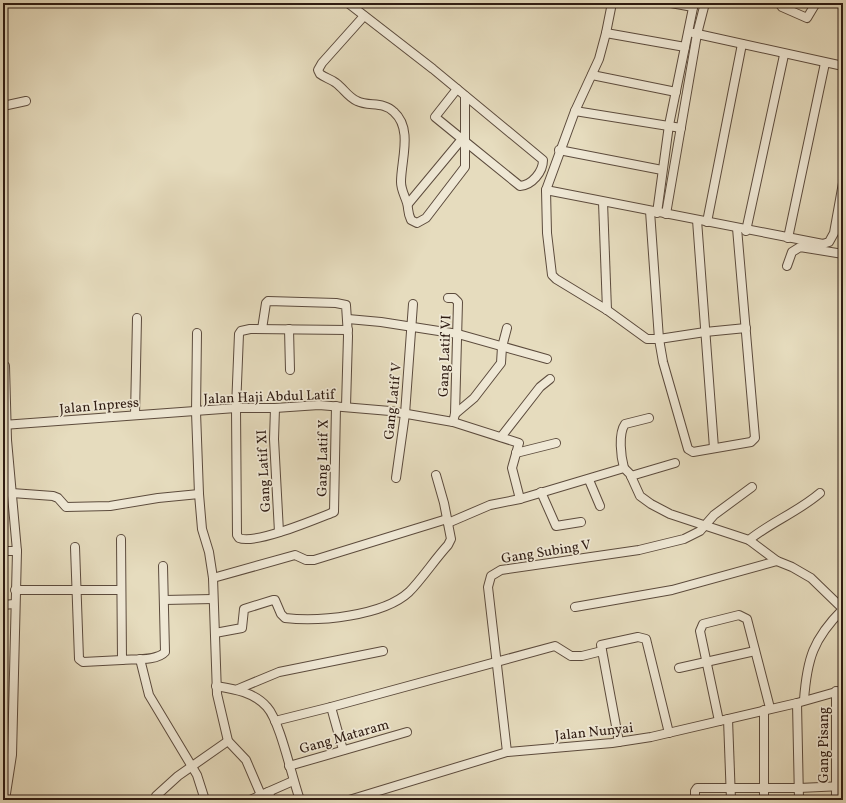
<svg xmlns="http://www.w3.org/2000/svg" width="846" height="803" font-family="Vollkorn,serif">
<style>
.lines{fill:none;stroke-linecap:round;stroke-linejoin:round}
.street-casing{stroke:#5c4b3d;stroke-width:10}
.street{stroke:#efe8d5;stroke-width:8}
.labels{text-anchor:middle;stroke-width:3.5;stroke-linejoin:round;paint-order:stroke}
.street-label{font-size:14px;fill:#2e1b12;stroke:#efe8d5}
</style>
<rect width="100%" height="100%" fill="#e6dcbe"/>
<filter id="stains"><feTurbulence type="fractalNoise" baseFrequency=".005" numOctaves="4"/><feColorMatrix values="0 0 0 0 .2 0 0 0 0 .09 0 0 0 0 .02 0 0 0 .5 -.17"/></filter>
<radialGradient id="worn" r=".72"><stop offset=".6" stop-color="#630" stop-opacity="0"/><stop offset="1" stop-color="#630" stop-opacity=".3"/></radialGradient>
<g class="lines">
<!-- street casing -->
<g class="street-casing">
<g id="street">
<path d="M348,3L433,69L543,160C543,172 532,185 520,186L462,139L408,204"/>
<path d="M612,3L606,33L599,59L575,111L546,190L547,233L552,275L556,279L607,310L647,339H659L705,332L746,328"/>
<path d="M671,3L693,7"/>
<path d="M779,3L782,7L807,18L816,3"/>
<path d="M364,16L322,63L318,70L320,74C325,78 331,79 336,83C344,89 348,97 357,101C369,107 383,101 394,112C413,129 401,160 401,182C401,190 405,196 407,203C409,210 407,211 411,220L417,223L426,218L465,167V96"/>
<path d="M606,33L685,47"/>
<path d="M693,33L843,66"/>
<path d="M592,75L676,92"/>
<path d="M457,89L435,117L462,139"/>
<path d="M3,106L26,101"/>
<path d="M575,111L681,128"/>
<path d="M559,150L662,170"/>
<path d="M546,190L823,244L829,242L834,233L843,183"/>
<path d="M603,202L607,310"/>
<path d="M650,211L659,339L663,362L688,449L693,452L751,442L755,438L737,228"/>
<path d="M657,213L669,125L694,3"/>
<path d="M666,214L697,34L705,3"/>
<path d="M697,220L714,448"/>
<path d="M707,222L742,44"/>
<path d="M746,231L784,55"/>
<path d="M788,238L825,63"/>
<path d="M787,266L792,252L800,247L843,254"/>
<path d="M448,298H454L458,302L455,414L453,422"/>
<path d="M348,319L381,322L458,334L547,359"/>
<path d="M262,329L266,303L268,301L336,303L346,305L348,336L346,406"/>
<path d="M289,329L290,370"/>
<path d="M197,333L196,412L199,494L202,529L209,552L213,578L217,694L228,741L246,760L261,795"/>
<path d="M336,406L334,512C316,519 255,545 239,538L237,535L236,408L239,334L241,331L250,329L348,330"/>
<path d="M275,408L274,439L279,532"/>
<path d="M455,414L474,398L501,363L502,347L507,328"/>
<path d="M135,415L137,318"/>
<path d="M3,425L236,408H275L319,405L390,411L453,422L519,443L512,468L520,499"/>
<path d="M501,437L540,387L550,379"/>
<path d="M516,453L556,443"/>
<path d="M624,468C621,457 618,434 625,424L649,418"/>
<path d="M631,476L675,463"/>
<path d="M396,478L405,414L413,304"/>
<path d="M589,480L600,506"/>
<path d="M541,492L556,526L581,522"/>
<path d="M12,493L53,496L58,498L66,507L110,506L158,498L199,494"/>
<path d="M448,523L490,505L520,499L624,468L630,474L640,496L651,504L670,514L749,540L777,561L792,567L811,578L843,609"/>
<path d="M121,539L122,660C134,659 157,661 165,652L163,566"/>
<path d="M749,540C771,522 798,512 820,493"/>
<path d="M75,547L79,659L83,662L122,660"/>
<path d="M3,551H17"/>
<path d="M213,578L295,555L306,560H314L447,519"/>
<path d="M15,590H121"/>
<path d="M164,600L213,599"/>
<path d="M3,605L14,604"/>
<path d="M575,607L672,590L777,561"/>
<path d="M215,633L242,628L244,609L273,600H275L281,614L285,618C319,622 383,616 409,592C422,579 435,559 448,545L451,539L444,503L436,475"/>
<path d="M140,659L149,695L197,775L205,800"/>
<path d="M679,668L755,651"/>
<path d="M216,686C234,689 254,692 267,707C280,721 292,778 300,800"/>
<path d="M238,689L279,672L383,651"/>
<path d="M804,700C807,659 813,639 843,609"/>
<path d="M797,703L799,800"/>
<path d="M331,707L343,750"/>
<path d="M764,710V800"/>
<path d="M728,719L731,800"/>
<path d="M275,721L331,707L555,646L571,656H582L602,651"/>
<path d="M719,721L700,631L703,624L739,615L747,619L770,708"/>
<path d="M619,742L601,645L638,637L646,639L669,733"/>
<path d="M507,752L488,587L491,576L501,570L639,550L684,539L700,531L714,515L752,487"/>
<path d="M289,766L407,732"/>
<path d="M268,792L272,800"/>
<path d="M156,796L178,776L228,741"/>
<path d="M5,800L12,755L17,551L7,440L5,366"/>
<path d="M250,800L293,781"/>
<path d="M349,800L507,752L612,743L651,737L797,703L843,690"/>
<path d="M695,800V791L697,788H799L843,786"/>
<path d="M836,800V691"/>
</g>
</g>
<!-- street -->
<use href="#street" class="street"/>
</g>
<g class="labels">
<!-- street labels -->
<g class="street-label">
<text transform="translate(444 356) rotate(-88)" y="5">Gang Latif VI</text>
<text transform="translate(269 396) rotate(-2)" y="5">Jalan Haji Abdul Latif</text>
<text transform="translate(392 401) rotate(-84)" y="5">Gang Latif V</text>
<text transform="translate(99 405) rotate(-5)" y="5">Jalan Inpress</text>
<text transform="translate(322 458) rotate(-89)" y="5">Gang Latif X</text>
<text transform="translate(263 471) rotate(-93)" y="5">Gang Latif XI</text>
<text transform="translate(546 551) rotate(-9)" y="5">Gang Subing V</text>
<text transform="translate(594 731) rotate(-6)" y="5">Jalan Nunyai</text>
<text transform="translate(344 736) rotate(-16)" y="5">Gang Mataram</text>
<text transform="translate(823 745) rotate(-90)" y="5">Gang Pisang</text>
</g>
</g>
<!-- margin -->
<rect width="846" height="803" fill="none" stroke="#e6dcbe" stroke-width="16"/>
<rect x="4" y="4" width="838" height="795" fill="none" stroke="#2e1b12" stroke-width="2"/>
<rect x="8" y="8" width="830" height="787" fill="none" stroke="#2e1b12"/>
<rect width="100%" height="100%" filter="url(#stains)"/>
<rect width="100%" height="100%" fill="url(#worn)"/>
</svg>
